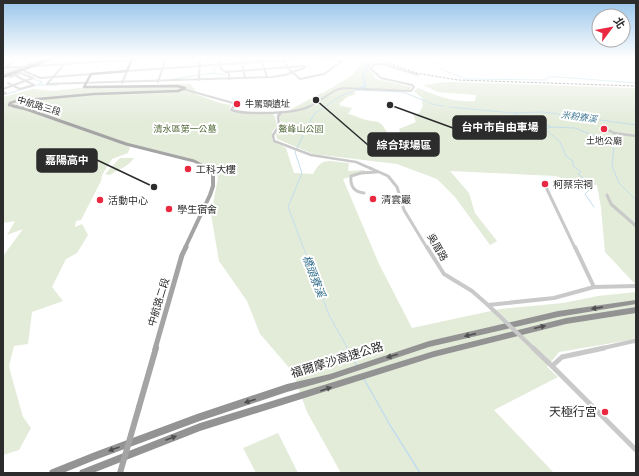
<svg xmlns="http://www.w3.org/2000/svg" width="639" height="476" font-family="'IBM Plex Sans','Noto Sans TC',sans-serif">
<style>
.green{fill:#e3ebd9}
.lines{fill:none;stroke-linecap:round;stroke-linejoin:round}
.stream-far1{stroke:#c4deec;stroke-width:1}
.stream{stroke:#c4deec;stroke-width:1.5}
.canal{stroke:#c4deec;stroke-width:2}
.minor-far4{stroke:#c9c9c9;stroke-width:2}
.minor-far3{stroke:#c9c9c9;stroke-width:2.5}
.minor-far2{stroke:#c9c9c9;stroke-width:3}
.minor-far1{stroke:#c9c9c9;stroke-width:4}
.minor{stroke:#c9c9c9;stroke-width:5}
.major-far4{stroke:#a4a4a4;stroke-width:2.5}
.major-far3{stroke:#a4a4a4;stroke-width:3}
.major-far2{stroke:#a4a4a4;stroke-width:4}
.major-far1{stroke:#a4a4a4;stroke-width:5}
.major{stroke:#a4a4a4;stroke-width:6}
.highway{fill:#939393;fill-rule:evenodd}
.rail{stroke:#818181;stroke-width:1;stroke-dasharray:2.5 1.5;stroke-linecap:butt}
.minor-bridge-far1{stroke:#c9c9c9;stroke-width:4}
.minor-bridge{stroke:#c9c9c9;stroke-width:5}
.major-bridge-far1{stroke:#a4a4a4;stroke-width:2.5}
.major-bridge{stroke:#a4a4a4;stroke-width:6}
.oneway{fill:#505050}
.poi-dot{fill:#ea2840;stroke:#fff;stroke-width:1.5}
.labels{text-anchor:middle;stroke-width:4;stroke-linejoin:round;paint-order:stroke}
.far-poi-label{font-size:9px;fill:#2c2c2c;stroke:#fff;text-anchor:start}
.far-street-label{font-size:9px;fill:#2c2c2c;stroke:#fff}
.far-water-label{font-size:9px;font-style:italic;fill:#397390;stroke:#fff}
.far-park-label{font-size:9px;fill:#526939;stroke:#fff}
.poi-label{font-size:10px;fill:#2c2c2c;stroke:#fff;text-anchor:start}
.street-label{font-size:10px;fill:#2c2c2c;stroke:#fff}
.water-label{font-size:11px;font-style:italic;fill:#397390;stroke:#fff}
.near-street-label{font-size:12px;fill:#2c2c2c;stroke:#fff}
.near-poi-label{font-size:12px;fill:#2c2c2c;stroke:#fff;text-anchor:end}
.leader{fill:none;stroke:#2c2c2c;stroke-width:1.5}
.callout-dot{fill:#2c2c2c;stroke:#fff;stroke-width:1.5}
.callout{fill:#2c2c2c;stroke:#2c2c2c;stroke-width:1.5}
.callout-label{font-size:11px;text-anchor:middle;font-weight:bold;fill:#fff}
</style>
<rect width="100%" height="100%" fill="#fff"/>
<!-- green -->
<g class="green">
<path d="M364,62L374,63L370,70L376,79L412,87L409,90L352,88L356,94L347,97L339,104L341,106L352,108L348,114C355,115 360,119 367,120C381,123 380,120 388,134L400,132L399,129L416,122L413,115L419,113L423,106L422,102L423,99L414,91L418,88C436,96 456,103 475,101L476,95L438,92L423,85L447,82L636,88V285L605,252L601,208L597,185L582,184L555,176L450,171L469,193L475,213L497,241L490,245L455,197L437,179L397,164L313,154L277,139L276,134L282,127L279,116L319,94L323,93L351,76Z"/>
<path d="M190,84L196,91L195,94L220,103L231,105L229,110L231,112L273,114L275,117L277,126L272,132V141L286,148L294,173L313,174C323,155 330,162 349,163L348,171L365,170L364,173L343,179L379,264L412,328L500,309L563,303L598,296L636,292V339L559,352L547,367L558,377L494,410L554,473H341L307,412L292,371L260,334L247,301L219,261L211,214L218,178L216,171L211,167L189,158L118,141L24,110L130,147L128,153L112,159L102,175L101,181L81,220L76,221L75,227L82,224L88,235L77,253L66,259L52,287L63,301L32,312L28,344L14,346L9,366L12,378L23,417L31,428L19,450L3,455V256L23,229L7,235L15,221L3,223V97L33,89L53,91L97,86Z"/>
<path d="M120,158H134C127,168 119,168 110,175L105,174Z"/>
<path d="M278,433L298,473H256L243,448Z"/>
</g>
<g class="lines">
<!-- stream-far1 -->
<g class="stream-far1">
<path d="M418,58L430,60L443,70L466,79L546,80L548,77H559L636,83"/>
<path d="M3,71H12"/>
<path d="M213,73L225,75"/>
<path d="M34,79L42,82L38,85H57"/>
<path d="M173,79L213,73L217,66L216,58"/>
<path d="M3,95L37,85"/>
<path d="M449,107L513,113L543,112L636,125"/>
<path d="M514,113L525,119H535L551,127L575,128L597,137L614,147L612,166L619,183L636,200"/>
<path d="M551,127L545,129L560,142L566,156L573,161V166L581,172L578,174L586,180L585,183L589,190L585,194L594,207"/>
<path d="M348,349L329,315L288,207L302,173L295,152L314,114L341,96L356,90L403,92L435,105L444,106"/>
</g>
<!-- stream -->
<g class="stream">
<path d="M347,348L357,366"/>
<path d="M364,379L390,425L420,473"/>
</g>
<!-- canal -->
<path class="canal" d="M356,90L365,86L363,75L372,58"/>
<!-- minor-far4 -->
<g class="minor-far4">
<path d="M70,58L47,84L271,77L285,75L304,68L305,66"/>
<path d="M220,58L221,69L229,74V79"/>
<path d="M241,58L245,78"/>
<path d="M261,58L267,77"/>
<path d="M282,58L290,70L300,79L324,74L346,58"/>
<path d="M16,59L39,58"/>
<path d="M28,65L49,58"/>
<path d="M6,67L17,58"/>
<path d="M3,68L157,58"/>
<path d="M20,69L40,78L91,74"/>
<path d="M225,72L304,66"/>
<path d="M3,75L19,69"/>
<path d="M10,77L18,74"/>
<path d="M199,80L200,58"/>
<path d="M158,82L166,58"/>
<path d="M8,83L20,89L34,85L16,76"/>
<path d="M122,83L127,71L313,58L341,61"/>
<path d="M3,89L33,78L18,72"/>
<path d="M183,89L233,103L235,104L233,107"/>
<path d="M3,91L6,93L3,94"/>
<path d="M309,107L336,90L343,88L411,91L414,87L412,85L381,78L371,69L375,64H383L418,75"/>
</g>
<!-- minor-far3 -->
<g class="minor-far3">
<path d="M234,106L231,110C247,115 297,114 310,106"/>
<path d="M281,113L278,116L279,126L273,135L274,141L311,155L356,162L372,169"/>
<path d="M602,127L614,133L636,136"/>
</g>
<!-- minor-far2 -->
<g class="minor-far2">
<path d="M370,168L388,176L397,187L404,210L427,248"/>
<path d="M544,183L575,248"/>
<path d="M364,193C354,192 350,186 351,176L361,173L377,172"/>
<path d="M607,195L611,204L636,226"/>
</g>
<!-- minor-far1 -->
<g class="minor-far1">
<path d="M427,247L444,274L472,291L488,305L554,298L594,287L636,286"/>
<path d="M575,247L594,287"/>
<path d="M599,349L634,341L636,342"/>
</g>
<!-- minor -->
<path class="minor" d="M604,348L562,357L552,366L636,450"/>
<!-- major-far4 -->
<path class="major-far4" d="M18,107L9,105L10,103L16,101L94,94L178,91L185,88L177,86L84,87L91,74L127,71L132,59"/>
<!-- major-far3 -->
<path class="major-far3" d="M13,106L26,109L126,144L194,161L210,169"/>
<!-- major-far2 -->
<path class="major-far2" d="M185,248L210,195L213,186V172L209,168"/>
<!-- major-far1 -->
<path class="major-far1" d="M155,349L182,255L186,247"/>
<!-- major -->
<path class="major" d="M139,407L156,348"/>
<!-- highway -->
<g class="highway">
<path d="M636,300V304L558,317L429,347L330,380L287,392L197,422L95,460L63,473H49L50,470L95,452L197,414L287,384L330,374L429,341L558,311Z"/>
<path d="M636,307V313L566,324L434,357L200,431L93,473H79L80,470L83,469L200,423L434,351L566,318Z"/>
</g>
<!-- rail -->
<path class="rail" d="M374,58L416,73L458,80L636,86"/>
<!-- minor-bridge-far1 -->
<path class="minor-bridge-far1" d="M488,305L534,349"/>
<!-- minor-bridge -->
<path class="minor-bridge" d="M533,348L552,366"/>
<!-- major-bridge-far1 -->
<path class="major-bridge-far1" d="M3,77L54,58"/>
<!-- major-bridge -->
<path class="major-bridge" d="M120,473L139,407"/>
</g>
<!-- one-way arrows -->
<defs><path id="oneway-solid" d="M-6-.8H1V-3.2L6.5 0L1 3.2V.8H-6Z"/></defs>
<g class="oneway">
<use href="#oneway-solid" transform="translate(597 308) rotate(171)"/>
<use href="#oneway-solid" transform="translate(540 327) rotate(-14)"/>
<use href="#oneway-solid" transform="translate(470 335) rotate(167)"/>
<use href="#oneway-solid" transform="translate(392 356) rotate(163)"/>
<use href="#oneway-solid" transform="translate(326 389) rotate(-19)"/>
<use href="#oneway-solid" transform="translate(250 401) rotate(162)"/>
<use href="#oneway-solid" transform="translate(171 438) rotate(-21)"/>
<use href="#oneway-solid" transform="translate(114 449) rotate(160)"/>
</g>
<!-- sky -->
<linearGradient id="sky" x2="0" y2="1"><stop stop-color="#99c5ea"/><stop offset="0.47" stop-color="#fff"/><stop offset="1" stop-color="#fff" stop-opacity="0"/></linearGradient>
<rect width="639" height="124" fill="url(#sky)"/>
<!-- markers -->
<g class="poi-dot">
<circle cx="237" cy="104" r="4"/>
<circle cx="604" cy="129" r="4"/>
<circle cx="188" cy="169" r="4"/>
<circle cx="545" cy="184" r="4"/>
<circle cx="373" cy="199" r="4"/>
<circle cx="100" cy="200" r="4"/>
<circle cx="169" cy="209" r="4"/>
<circle cx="605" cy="412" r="4"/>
</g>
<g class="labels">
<!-- far-poi labels -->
<g class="far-poi-label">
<text x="245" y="107">牛罵頭遺址</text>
<text x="604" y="144" text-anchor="middle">土地公廟</text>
</g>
<!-- far-street labels -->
<g class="far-street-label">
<text transform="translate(39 106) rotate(17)" y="3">中航路三段</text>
</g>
<!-- far-water labels -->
<g class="far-water-label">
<text transform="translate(579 117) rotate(8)" y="3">米粉寮溪</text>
</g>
<!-- far-park labels -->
<g class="far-park-label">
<text x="185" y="132">清水區第一公墓</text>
<text x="301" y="132">鰲峰山公園</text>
</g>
<!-- poi labels -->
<g class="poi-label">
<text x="196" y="173">工科大樓</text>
<text x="553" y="188">柯蔡宗祠</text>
<text x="381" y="203">清雲巖</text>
<text x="108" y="204">活動中心</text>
<text x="177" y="213">學生宿舍</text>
</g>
<!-- street labels -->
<g class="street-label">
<text transform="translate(438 247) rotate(60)" y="4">吳厝路</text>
<text transform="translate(158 302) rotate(-73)" y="4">中航路二段</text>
</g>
<!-- water labels -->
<g class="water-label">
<text transform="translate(314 276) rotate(69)" y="4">橋頭寮溪</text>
</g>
<!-- near-street labels -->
<g class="near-street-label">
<text transform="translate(337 360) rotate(-17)" y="4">福爾摩沙高速公路</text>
</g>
<!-- near-poi labels -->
<g class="near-poi-label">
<text x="597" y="416">天極行宮</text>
</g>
</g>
<!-- callouts -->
<path class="leader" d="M390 105L453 128M316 100L368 145M154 187L97 160"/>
<g class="callout-dot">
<circle cx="390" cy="105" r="4"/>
<circle cx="316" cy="100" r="4"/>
<circle cx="154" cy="187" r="4"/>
</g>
<g class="callout">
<rect x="453" y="116" width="93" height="23" rx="4"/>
<rect x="368" y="133" width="71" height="23" rx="4"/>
<rect x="37" y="149" width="60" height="23" rx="4"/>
</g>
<g class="callout-label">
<text x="500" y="131">台中市自由車場</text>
<text x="404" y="149">綜合球場區</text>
<text x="67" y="164">嘉陽高中</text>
</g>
<!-- border -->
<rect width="639" height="476" fill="none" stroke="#2c2c2c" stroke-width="8"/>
<!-- north arrow -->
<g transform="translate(611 28) rotate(58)"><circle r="19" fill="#ffffff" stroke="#ababab"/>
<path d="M0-3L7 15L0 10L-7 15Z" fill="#ea2840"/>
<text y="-6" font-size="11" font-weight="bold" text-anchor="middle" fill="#2c2c2c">北</text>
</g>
</svg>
